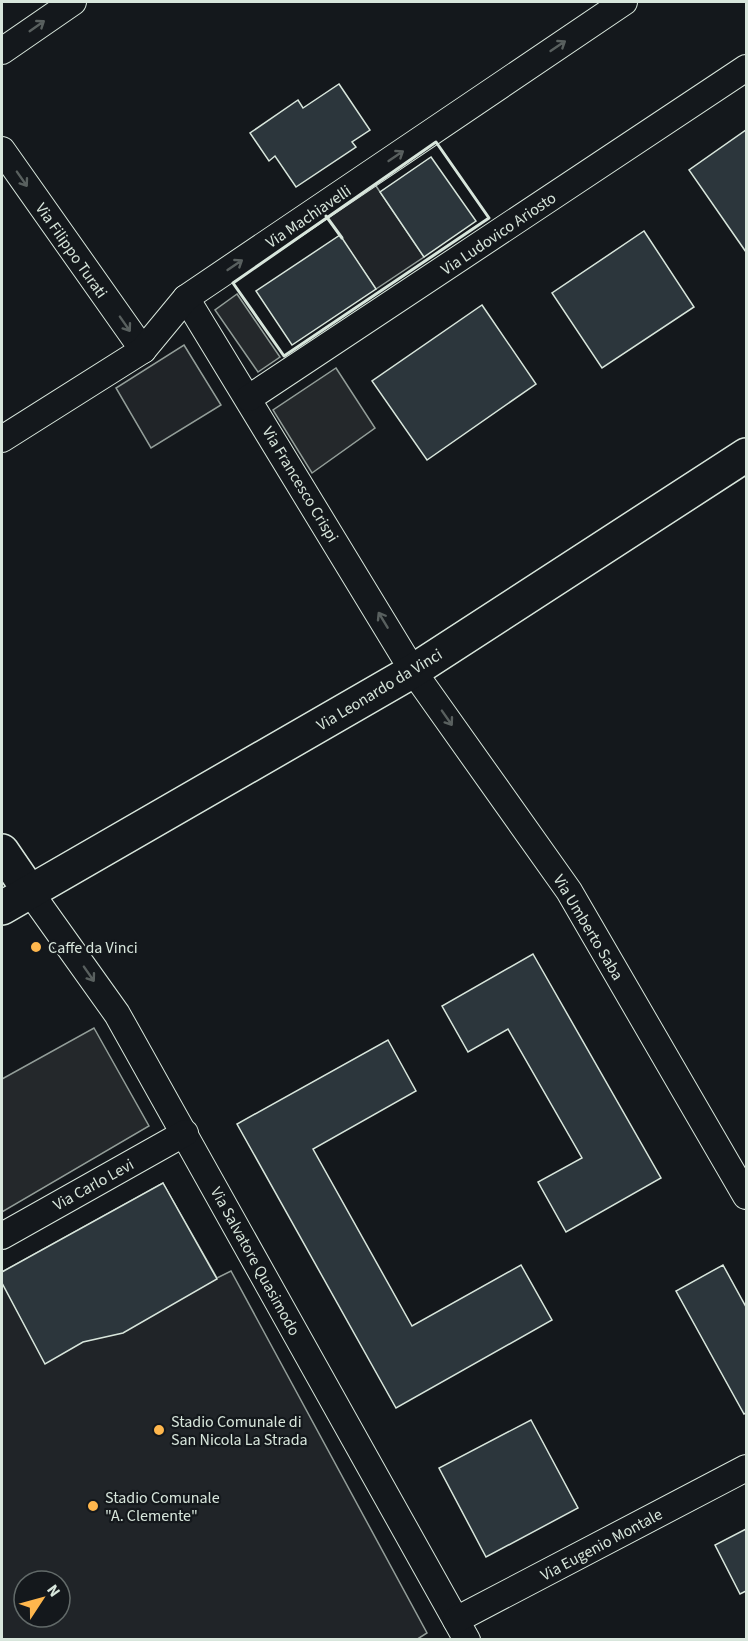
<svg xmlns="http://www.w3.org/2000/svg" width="748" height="1641" font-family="'Source Sans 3',sans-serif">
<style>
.green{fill:#202428;stroke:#939e99;stroke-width:1.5;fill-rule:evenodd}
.parking{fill:#24282b;stroke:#939e99;stroke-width:1.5}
.building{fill:#2c363c;stroke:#d8e6dc;stroke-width:1.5}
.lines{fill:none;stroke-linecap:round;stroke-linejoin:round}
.street-casing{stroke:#d8e6dc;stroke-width:28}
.secondary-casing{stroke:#d8e6dc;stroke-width:36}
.street{stroke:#14181c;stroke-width:26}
.secondary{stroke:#14181c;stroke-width:33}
.wall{stroke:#d8e6dc;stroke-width:3}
.oneway{stroke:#59605f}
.poi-dot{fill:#ffb74d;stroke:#14181c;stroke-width:2}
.labels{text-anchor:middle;stroke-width:4.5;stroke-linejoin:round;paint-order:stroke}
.street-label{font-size:16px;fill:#d8e6dc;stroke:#14181c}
.poi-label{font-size:16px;fill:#d8e6dc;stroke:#14181c;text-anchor:start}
</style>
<rect width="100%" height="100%" fill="#14181c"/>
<!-- green -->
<g class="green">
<path d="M374,183L424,257L376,289L326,216Z"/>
<path d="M184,345L221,405L151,448L116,388Z"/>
<path d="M163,1183L217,1278L231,1271L427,1633L416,1640L2,1639V1272ZM24,1581H60V1617H24Z"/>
</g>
<!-- parking -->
<g class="parking">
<path d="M237,294L280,357L258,372L215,310Z"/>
<path d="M336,368L375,428L312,473L273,410Z"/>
<path d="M94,1028L149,1126L2,1212V1079Z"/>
</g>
<!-- building -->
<g class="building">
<path d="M339,84L370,130L352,142L356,147L296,187L275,156L269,161L250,133L298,100L303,108Z"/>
<path d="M746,130V252L689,170Z"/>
<path d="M431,157L476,221L424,257L380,192Z"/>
<path d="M644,231L694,307L602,368L552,293Z"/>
<path d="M340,235L376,289L292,345L256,291Z"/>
<path d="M482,305L536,384L427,460L372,381Z"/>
<path d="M533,954L661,1178L566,1232L538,1182L582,1158L508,1029L468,1052L442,1006Z"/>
<path d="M388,1040L416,1091L313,1149L412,1326L521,1265L552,1320L396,1408L237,1124Z"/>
<path d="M163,1183L217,1279L123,1333L83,1342L45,1364L2,1283V1272Z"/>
<path d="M723,1265L746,1307V1413L744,1414L676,1291Z"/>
<path d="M531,1420L578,1508L486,1557L439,1468Z"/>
<path d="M746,1529V1591L740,1594L715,1545Z"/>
</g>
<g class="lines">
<!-- street casing -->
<g class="street-casing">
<g id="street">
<path d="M2,51L73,2"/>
<path d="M2,150L143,350"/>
<path d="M186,298L413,671L569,891L746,1196"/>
<path d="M249,398L746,68"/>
<path d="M2,439L143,350L186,298L624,2"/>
<path d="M30,892L117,1014L467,1640"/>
<path d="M2,1236L185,1133"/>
<path d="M456,1620L746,1468"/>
</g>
</g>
<!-- secondary casing -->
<g class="secondary-casing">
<g id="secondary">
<path d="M2,851L30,892"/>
<path d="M2,908L413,671L746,455"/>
</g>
</g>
<!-- street -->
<use href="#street" class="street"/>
<!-- secondary -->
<use href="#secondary" class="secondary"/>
<!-- wall -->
<g class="wall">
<path d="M436,142L489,218L284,356L233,283Z"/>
<path d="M326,216L342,238"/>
</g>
</g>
<!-- one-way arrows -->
<defs><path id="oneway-shaft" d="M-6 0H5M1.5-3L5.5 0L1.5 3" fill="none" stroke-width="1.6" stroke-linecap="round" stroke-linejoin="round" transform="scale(1.5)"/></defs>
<g class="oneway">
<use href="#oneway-shaft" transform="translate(37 26) rotate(-35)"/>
<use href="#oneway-shaft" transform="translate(558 46) rotate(-34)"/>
<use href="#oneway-shaft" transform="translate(396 156) rotate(-34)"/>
<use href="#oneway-shaft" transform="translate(22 179) rotate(55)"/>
<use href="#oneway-shaft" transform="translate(235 265) rotate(-34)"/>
<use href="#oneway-shaft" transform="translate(125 324) rotate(55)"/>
<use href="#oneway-shaft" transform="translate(383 620) rotate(-121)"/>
<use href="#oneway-shaft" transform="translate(447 718) rotate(55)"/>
<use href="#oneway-shaft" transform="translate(89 974) rotate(55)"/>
</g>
<!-- markers -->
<g class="poi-dot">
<circle cx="36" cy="947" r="6"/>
<circle cx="159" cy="1430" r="6"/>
<circle cx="93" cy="1506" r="6"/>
</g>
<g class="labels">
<!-- street labels -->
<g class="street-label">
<text transform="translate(308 216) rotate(-34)" y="6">Via Machiavelli</text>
<text transform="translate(498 233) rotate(-34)" y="6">Via Ludovico Ariosto</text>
<text transform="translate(72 250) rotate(55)" y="6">Via Filippo Turati</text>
<text transform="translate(301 484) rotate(59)" y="6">Via Francesco Crispi</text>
<text transform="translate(379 689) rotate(-31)" y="6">Via Leonardo da Vinci</text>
<text transform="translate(589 927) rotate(59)" y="6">Via Umberto Saba</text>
<text transform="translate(93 1184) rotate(-29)" y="6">Via Carlo Levi</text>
<text transform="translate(256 1261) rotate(61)" y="6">Via Salvatore Quasimodo</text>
<text transform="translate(601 1544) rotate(-28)" y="6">Via Eugenio Montale</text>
</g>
<!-- poi labels -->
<g class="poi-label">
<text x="48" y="953">Caffe da Vinci</text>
<text x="171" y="1427">Stadio Comunale di<tspan x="171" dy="18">San Nicola La Strada</tspan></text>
<text x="105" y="1503">Stadio Comunale<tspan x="105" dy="18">"A. Clemente"</tspan></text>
</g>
</g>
<!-- border -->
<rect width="748" height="1641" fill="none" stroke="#d8e6dc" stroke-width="6"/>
<!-- north arrow -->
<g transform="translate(42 1599) rotate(54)"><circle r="28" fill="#14181c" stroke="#626a69" stroke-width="1.5"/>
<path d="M0-4.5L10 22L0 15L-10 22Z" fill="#ffb74d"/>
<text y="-9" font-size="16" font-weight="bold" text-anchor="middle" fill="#d8e6dc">N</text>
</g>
</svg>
